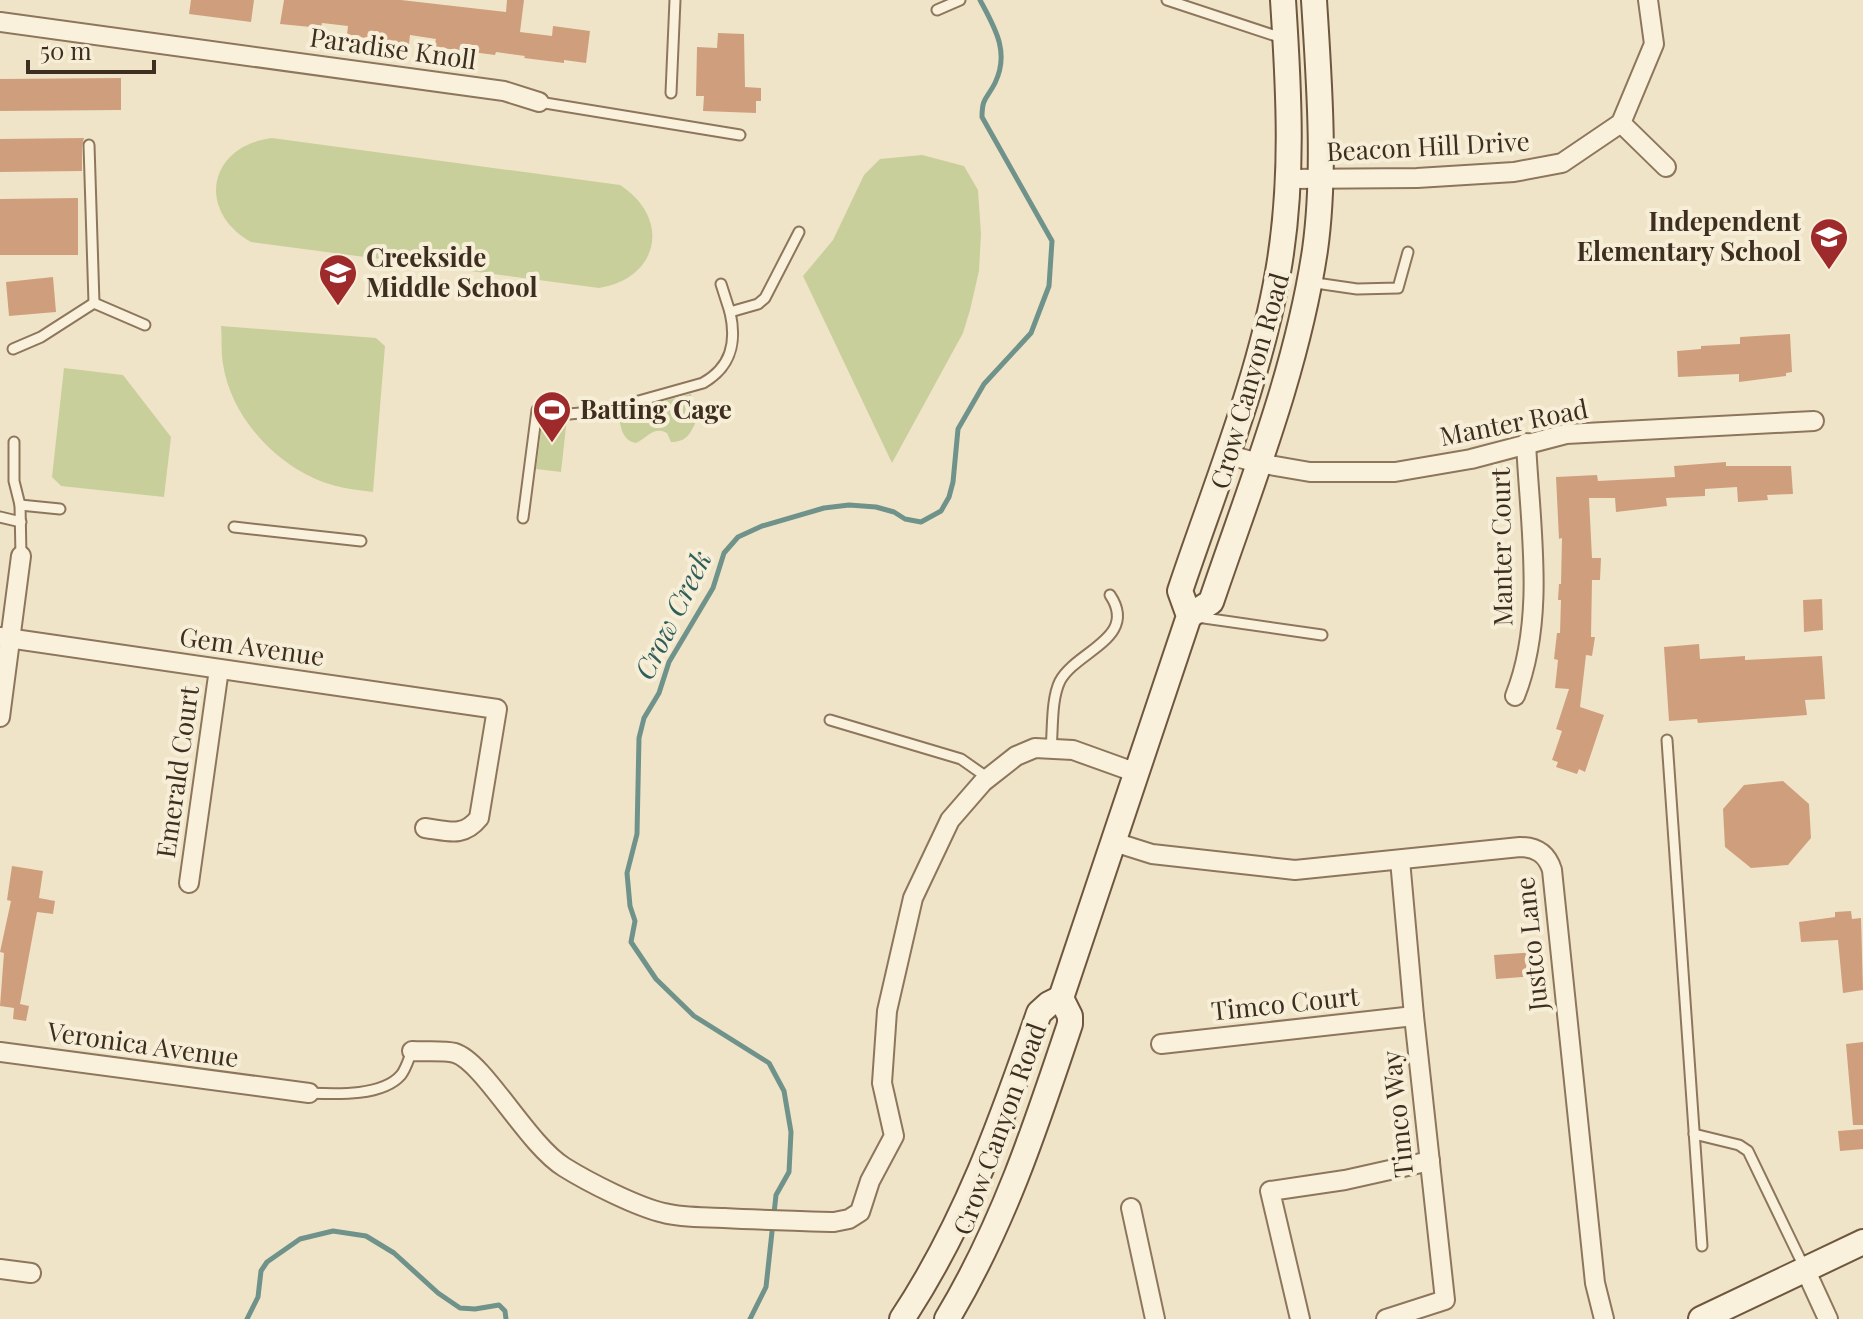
<svg xmlns="http://www.w3.org/2000/svg" width="1863" height="1319" font-family="'Playfair Display',serif">
<style>
.green{fill:#c9cf9b}
.lines{fill:none;stroke-linecap:round;stroke-linejoin:round}
.stream{stroke:#6f938a;stroke-width:5}
.building{fill:#cf9f7d}
.service-casing{stroke:#8d765c;stroke-width:13}
.minor-casing{stroke:#8d765c;stroke-width:22}
.secondary-casing{stroke:#6f573f;stroke-width:28}
.service{stroke:#faf1dc;stroke-width:9}
.minor{stroke:#faf1dc;stroke-width:18}
.secondary{stroke:#faf1dc;stroke-width:24}
.labels{text-anchor:middle;stroke-width:8;stroke-linejoin:round;paint-order:stroke}
.street-label{font-size:26px;fill:#3d2e20;stroke:#f7eed8}
.poi-label{font-size:26px;font-weight:bold;fill:#3d2e20;stroke:#f7eed8;text-anchor:start}
.water-label{font-size:28px;font-style:italic;fill:#2f5d5a;stroke:#f7eed8}
</style>
<rect width="100%" height="100%" fill="#f0e4c8"/>
<!-- green -->
<g class="green">
<path d="M272,138L620,185C671,218 660,278 599,288L251,242C196,211 208,146 272,138Z"/>
<path d="M922,155L964,166L978,190L981,234L979,271L970,310L963,333L892,463L803,276L833,240L864,175L880,159Z"/>
<path d="M221,326L376,338L385,346L373,492C360,490 347,489 336,486C281,472 231,419 223,364C221,352 222,338 221,326Z"/>
<path d="M64,368L123,375L171,437L164,497L61,486L52,477Z"/>
<path d="M691,394L698,418C690,433 688,442 671,442L667,433C653,426 648,438 636,443C621,440 621,426 618,413Z"/>
<path d="M543,416L567,418L561,472L536,469Z"/>
</g>
<g class="lines">
<!-- stream -->
<g class="stream">
<path d="M247,1319L258,1297L261,1271L267,1262L300,1239L333,1231L366,1236L394,1253L438,1293L460,1308L475,1309L499,1305L505,1311L506,1319"/>
<path d="M750,1319L766,1287L776,1195L789,1172L791,1132L784,1091L769,1063L694,1016L656,979L631,942L635,921L630,906L627,873L637,834L639,738L644,718L659,693L669,662L713,588L724,553L738,537L762,526L824,508L849,505L876,507L894,512L905,519L921,522L941,511L949,497L953,482L958,429L984,384L1031,333L1049,286L1052,241L982,117C982,97 987,99 995,83C1010,52 995,28 980,0"/>
</g>
</g>
<!-- building -->
<g class="building">
<path d="M191,0H254L251,22L189,14Z"/>
<path d="M284,0H401L506,12L507,0H524L520,32L552,36L553,26L590,31L586,63L564,60V63L524,58L525,56L496,52L495,55L434,47L436,39L410,35L409,44L389,42L347,35L348,26L322,23L321,28L280,24Z"/>
<path d="M718,33L744,34L745,87L761,88V101H756V113L703,111L704,96H696L697,47L717,48Z"/>
<path d="M121,78V110L0,111V79Z"/>
<path d="M84,138L82,145V171L0,172V139Z"/>
<path d="M78,198V255H0V199Z"/>
<path d="M53,277L56,312L9,316L6,282Z"/>
<path d="M1790,334L1792,372L1786,373V376L1739,382V374L1678,377L1677,351L1701,349V346L1740,344V337Z"/>
<path d="M1726,462V466H1791L1793,494L1767,495L1768,500L1738,502L1737,487L1705,489V496L1666,498L1667,506L1616,512L1615,498H1589L1592,558H1601L1600,580H1592L1591,637H1595L1592,656L1586,655L1580,707L1604,715L1585,772L1579,769L1577,774L1556,767L1558,762L1552,760L1562,731L1556,729L1569,689L1555,688L1558,660L1554,659L1557,633H1560L1561,600H1558L1559,584H1561L1562,538L1559,539L1556,477L1597,475L1598,481L1675,477L1674,466Z"/>
<path d="M1822,599L1823,630L1804,632L1803,600Z"/>
<path d="M1699,644L1700,659L1745,656V660L1822,656L1825,699L1805,700L1807,715L1698,723L1697,719L1669,721L1664,647Z"/>
<path d="M1783,781L1809,804L1811,838L1788,865L1751,868L1725,847L1723,809L1744,785Z"/>
<path d="M12,866L43,871L39,898L55,901L53,914L37,912L20,1004L29,1006L26,1021L13,1019L14,1008L0,1006L4,953L0,952L11,901L7,900Z"/>
<path d="M1851,911L1852,919L1861,918L1863,990L1843,993L1838,940L1801,942L1799,922L1835,917V912Z"/>
<path d="M1536,952L1538,976L1496,979L1494,955Z"/>
<path d="M1863,1042V1125H1853L1846,1044Z"/>
<path d="M1863,1129V1149L1840,1151L1838,1131Z"/>
</g>
<g class="lines">
<!-- service casing -->
<g class="service-casing">
<g id="service">
<path d="M1167,0L1282,38"/>
<path d="M937,10L960,0"/>
<path d="M671,93L675,0"/>
<path d="M539,102L740,135"/>
<path d="M89,145L94,303"/>
<path d="M1309,282L1357,289L1398,288L1408,252"/>
<path d="M721,284L730,312L758,304L765,298L799,232"/>
<path d="M94,303L145,325"/>
<path d="M13,349L41,337L94,303"/>
<path d="M14,442V481L20,505L21,556"/>
<path d="M20,505L60,509"/>
<path d="M0,517L21,522"/>
<path d="M523,518L537,410L569,414L603,411L703,383C731,367 737,343 730,312"/>
<path d="M234,527L361,541"/>
<path d="M1197,617L1322,635"/>
<path d="M830,720L961,759L988,778"/>
<path d="M1667,740L1702,1246"/>
<path d="M1051,749C1053,729 1051,699 1060,681C1076,651 1139,638 1110,595"/>
<path d="M309,1093C334,1094 382,1097 401,1075C406,1069 409,1058 412,1051"/>
<path d="M1694,1134L1739,1145L1748,1151L1805,1269"/>
</g>
</g>
<!-- minor casing -->
<g class="minor-casing">
<g id="minor">
<path d="M0,22L504,91L539,102"/>
<path d="M1621,123L1666,167"/>
<path d="M1288,179L1417,178L1514,172L1562,163L1621,123L1654,44L1648,0"/>
<path d="M1226,454L1258,463L1310,472H1395L1471,459L1566,434L1814,421"/>
<path d="M0,637L497,709L479,818C463,838 448,831 425,828"/>
<path d="M1515,696C1546,618 1530,526 1526,443"/>
<path d="M0,717L21,556"/>
<path d="M1114,842L1152,854L1295,870L1520,847C1536,847 1547,854 1552,870L1595,1283L1604,1319"/>
<path d="M189,883L219,669"/>
<path d="M1161,1044L1414,1016"/>
<path d="M412,1051C425,1052 443,1050 455,1053C484,1062 527,1144 564,1167C588,1182 637,1207 664,1213C683,1218 704,1217 724,1218C761,1220 798,1221 834,1222L849,1219L860,1212L870,1181L894,1136L882,1083L887,1011L913,898L950,820L983,782L1016,756L1035,748L1073,750L1137,773"/>
<path d="M0,1052L309,1093"/>
<path d="M1131,1208L1155,1319"/>
<path d="M0,1269L31,1273"/>
<path d="M1805,1269L1828,1319"/>
<path d="M1300,1319L1270,1191L1345,1180L1430,1161"/>
<path d="M1386,1319L1445,1300L1414,1016L1400,860"/>
</g>
</g>
<!-- secondary casing -->
<g class="secondary-casing">
<g id="secondary">
<path d="M1189,616L1211,602C1250,487 1297,371 1315,250C1326,171 1319,80 1314,0"/>
<path d="M902,1319C965,1224 1002,1120 1039,1013L1049,1004L1061,998"/>
<path d="M947,1319C1003,1226 1036,1126 1070,1024V1016L1061,998L1189,616L1180,591C1214,489 1260,378 1278,272C1294,182 1289,91 1283,0"/>
<path d="M1701,1319L1863,1242"/>
</g>
</g>
<!-- service -->
<use href="#service" class="service"/>
<!-- minor -->
<use href="#minor" class="minor"/>
<!-- secondary -->
<use href="#secondary" class="secondary"/>
</g>
<!-- icons -->
<defs>
<g id="school-pin" transform="scale(2)"><path d="M0 17L-7.5 6A9.5 9.5 0 1 1 7.5 6Z" fill="#9e2a2b" stroke="#f7eed8"/><path d="M0-5L7-2L0 1L-7-2ZM-4 1L0 2.5L4 1V4Q0 6-4 4Z" fill="#fff"/></g>
<g id="stadium-pin" transform="scale(2)"><path d="M0 17L-7.5 6A9.5 9.5 0 1 1 7.5 6Z" fill="#9e2a2b" stroke="#f7eed8"/><path d="M0-5a6.5 5 0 1 0 0 10a6.5 5 0 1 0 0-10ZM-3.5-1.8h7v3.6h-7Z" fill="#fff"/></g>
</defs>
<g fill-rule="evenodd">
<use href="#school-pin" x="1829" y="237"/>
<use href="#school-pin" x="338" y="273"/>
<use href="#stadium-pin" x="552" y="410"/>
</g>
<g class="labels">
<!-- street labels -->
<g class="street-label">
<text transform="translate(393 49) rotate(8)" y="9">Paradise Knoll</text>
<text transform="translate(1428 147) rotate(-3)" y="9">Beacon Hill Drive</text>
<text transform="translate(1250 381) rotate(-74)" y="9">Crow Canyon Road</text>
<text transform="translate(1514 423) rotate(-11)" y="9">Manter Road</text>
<text transform="translate(1502 547) rotate(-91)" y="9">Manter Court</text>
<text transform="translate(252 647) rotate(8)" y="9">Gem Avenue</text>
<text transform="translate(178 772) rotate(-82)" y="9">Emerald Court</text>
<text transform="translate(1532 944) rotate(-96)" y="9">Justco Lane</text>
<text transform="translate(1285 1004) rotate(-6)" y="9">Timco Court</text>
<text transform="translate(143 1045) rotate(8)" y="9">Veronica Avenue</text>
<text transform="translate(1398 1114) rotate(-96)" y="9">Timco Way</text>
<text transform="translate(1000 1129) rotate(-70)" y="9">Crow Canyon Road</text>
</g>
<!-- poi labels -->
<g class="poi-label">
<text x="1801" y="231" text-anchor="end">Independent<tspan x="1801" dy="30">Elementary School</tspan></text>
<text x="366" y="267">Creekside<tspan x="366" dy="30">Middle School</tspan></text>
<text x="580" y="419">Batting Cage</text>
</g>
<!-- water labels -->
<g class="water-label">
<text transform="translate(673 615) rotate(-64)" y="10">Crow Creek</text>
</g>
</g>
<!-- scale -->
<path d="M28 60v12h126v-12" fill="none" stroke="#3d2e20" stroke-width="4"/>
<text x="40" y="60" font-size="24" fill="#3d2e20" stroke="#f7eed8" stroke-width="6" paint-order="stroke">50 m</text>
</svg>
